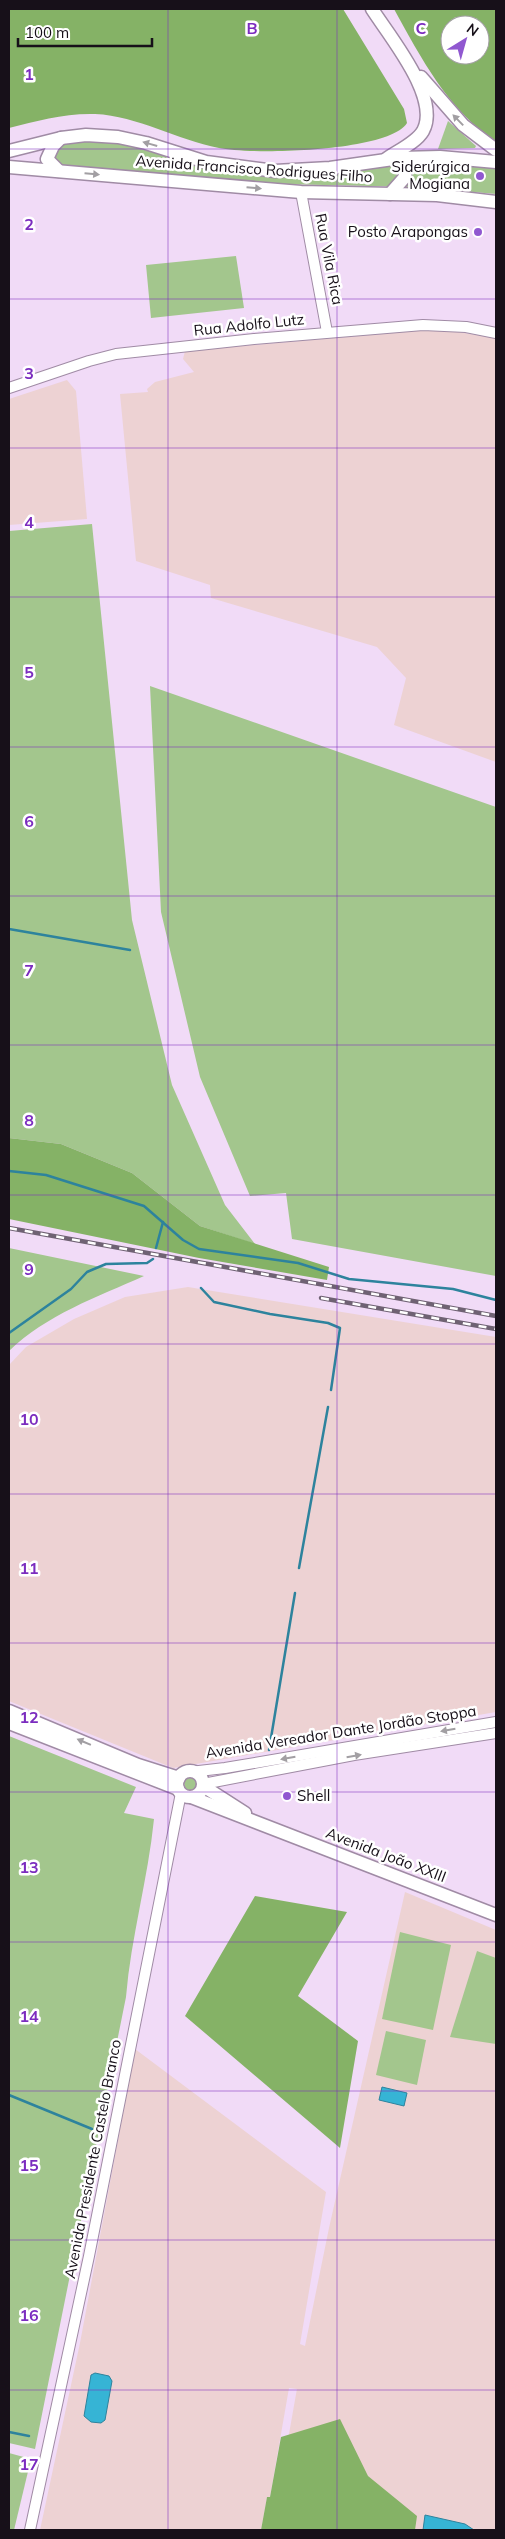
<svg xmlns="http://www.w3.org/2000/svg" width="505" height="2539" font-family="Mulish,sans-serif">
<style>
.industrial{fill:#edd2d3}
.green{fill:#a3c68d}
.forest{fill:#85b266;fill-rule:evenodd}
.water{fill:#36b4d5;stroke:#2d839d}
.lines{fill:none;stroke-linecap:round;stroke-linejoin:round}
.stream{stroke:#2d839d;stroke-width:2.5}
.minor-casing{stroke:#a08ba5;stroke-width:12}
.major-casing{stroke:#a08ba5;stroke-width:15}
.minor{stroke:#fff;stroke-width:10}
.major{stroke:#fff;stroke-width:12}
.rail-casing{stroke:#6f6273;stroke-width:4.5}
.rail{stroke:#fff;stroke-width:2.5;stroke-dasharray:8;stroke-linecap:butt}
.oneway{fill:#a29fa3}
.grid{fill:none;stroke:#7b2cbf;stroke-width:1;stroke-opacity:0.55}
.poi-dot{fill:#9058d0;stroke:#fff;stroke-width:2}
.labels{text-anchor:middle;stroke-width:5;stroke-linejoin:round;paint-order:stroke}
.poi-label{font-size:15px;fill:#171019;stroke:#fff;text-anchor:end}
.street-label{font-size:15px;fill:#171019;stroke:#fff}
.grid-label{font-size:16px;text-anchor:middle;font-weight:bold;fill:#7b2cbf;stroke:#fff;stroke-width:5;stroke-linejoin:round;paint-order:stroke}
</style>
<rect width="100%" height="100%" fill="#f1dbf7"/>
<!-- industrial -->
<g class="industrial">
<path d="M426,330H446L496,338V762L394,725L406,678L377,647L211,598L210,585L136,561L120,394L148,392L147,389L155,382L194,372L183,359L185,351Z"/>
<path d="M67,380L76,391L87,519L9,525V399Z"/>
<path d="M188,1287L496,1337V1712L173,1768L9,1701V1365L26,1347L74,1319L125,1297Z"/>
<path d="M405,1892L496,1930V2530H272L298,2383L297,2389L289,2388L270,2497H267L261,2530H40L80,2343L135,2049L326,2192L300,2344L305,2346L329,2228Z"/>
</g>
<!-- green -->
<g class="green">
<path d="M448,121L476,146L475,148L438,149Z"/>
<path d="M86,141L119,143L204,166L334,174L414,162L496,167V194L417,187L279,184L60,165L54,161V152L63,143Z"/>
<path d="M236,256L244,308L151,318L146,265Z"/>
<path d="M92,524L132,920L172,1085L225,1205L255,1244L200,1226L132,1173L61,1144L9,1138V531Z"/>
<path d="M150,686L496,807V1276L292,1239L286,1193L250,1196L200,1077L161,912Z"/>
<path d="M9,1248L144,1276C97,1297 46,1315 9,1351Z"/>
<path d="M9,1736L136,1787L124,1813L154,1819C148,1879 131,1937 126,1997L35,2449L9,2443Z"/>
<circle cx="192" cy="1783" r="8"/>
<path d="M400,1932L451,1945L433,2030L382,2019Z"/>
<path d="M477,1951L496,1958V2044L450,2037Z"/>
<path d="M386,2031L426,2040L417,2085L376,2075Z"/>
<path d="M9,2453L31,2459L14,2530H9Z"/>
</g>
<!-- forest -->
<g class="forest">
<path d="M9,9H343L404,109L407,123C389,152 252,155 219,148C177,140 138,116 95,114C65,113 37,121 9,128Z"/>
<path d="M394,9H496V142C448,110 421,58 394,9ZM450,25H480V55H450Z"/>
<path d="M9,1138L61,1144L132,1173L200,1226L329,1267L327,1280L199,1258L9,1219Z"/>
<path d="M255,1896L347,1912L298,1996L358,2041L340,2148L185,2016Z"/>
<path d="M340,2419L368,2476L417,2516L415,2530H261L267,2497H270L281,2437Z"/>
</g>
<!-- water -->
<g class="water">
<path d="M382,2087L407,2093L404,2106L379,2100Z"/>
<path d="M95,2373L109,2376L112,2381L105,2420L101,2423L91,2422L84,2416L91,2375Z"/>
<path d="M425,2515L465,2524L474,2530H423Z"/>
</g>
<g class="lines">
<!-- stream -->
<g class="stream">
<path d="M9,929L130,950"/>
<path d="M9,1171L46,1175L144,1206L183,1240L199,1249L298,1263L349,1279L453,1289L496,1300"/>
<path d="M156,1248L163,1222"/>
<path d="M201,1288L214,1302L270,1314L328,1323L340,1328L331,1390"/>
<path d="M9,1333L71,1289L87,1272L106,1264L147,1263L153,1259"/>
<path d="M299,1568L328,1407"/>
<path d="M269,1750L295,1593"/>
<path d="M9,2095L92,2129"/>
<path d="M9,2432L29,2436"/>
</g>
<!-- minor casing -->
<g class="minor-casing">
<g id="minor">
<path d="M301,192L327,332"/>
<path d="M9,388L89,361L116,354L254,339L423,325L466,327L496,333"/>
<path d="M190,1772L225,1768L496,1722"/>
<path d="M203,1784L354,1755L496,1733"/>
<path d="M30,2530L89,2256L181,1793"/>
</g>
</g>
<!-- major casing -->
<g class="major-casing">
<g id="major">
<path d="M372,9C390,37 441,98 423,131C416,143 397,151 386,159"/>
<path d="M421,77L463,125L496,150"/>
<path d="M9,151L61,138L86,135L118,137L146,143L206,162L275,171L330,168L400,158L440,157L496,162"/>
<path d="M9,167L301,192L437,195L496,202"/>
<path d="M59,171L47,159L53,146L61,138"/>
<path d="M390,194L405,177V169L396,158"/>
<path d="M9,1711L138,1765L179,1778"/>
<path d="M9,1723L178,1789"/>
<circle cx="190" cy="1784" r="13"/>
<path d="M203,1786L245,1813"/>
<path d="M191,1797L496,1915"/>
</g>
</g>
<!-- minor -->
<use href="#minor" class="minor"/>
<!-- major -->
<use href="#major" class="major"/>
<!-- rail casing -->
<g class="rail-casing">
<g id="rail">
<path d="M9,1228L496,1316"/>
<path d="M321,1298L496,1329"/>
</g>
</g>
<!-- rail -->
<use href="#rail" class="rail"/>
</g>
<!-- one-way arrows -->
<defs><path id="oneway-solid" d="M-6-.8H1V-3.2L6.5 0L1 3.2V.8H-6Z" transform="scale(1.25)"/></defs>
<g class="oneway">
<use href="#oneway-solid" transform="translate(458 120) rotate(-134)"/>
<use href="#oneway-solid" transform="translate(150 144) rotate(-164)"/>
<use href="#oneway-solid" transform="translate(92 174) rotate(5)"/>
<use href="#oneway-solid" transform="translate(254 188) rotate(5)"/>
<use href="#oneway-solid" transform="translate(448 1730) rotate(170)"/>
<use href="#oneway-solid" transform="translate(84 1742) rotate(-157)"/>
<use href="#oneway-solid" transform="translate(354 1756) rotate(-10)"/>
<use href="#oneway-solid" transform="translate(288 1758) rotate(170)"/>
</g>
<!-- grid -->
<path class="grid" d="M168,9V2530M337,9V2530M9,149H496M9,299H496M9,448H496M9,597H496M9,747H496M9,896H496M9,1045H496M9,1195H496M9,1344H496M9,1494H496M9,1643H496M9,1792H496M9,1942H496M9,2091H496M9,2240H496M9,2390H496"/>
<!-- markers -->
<g class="poi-dot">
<circle cx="480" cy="176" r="5"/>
<circle cx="478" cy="232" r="5"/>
<circle cx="287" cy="1796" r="5"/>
</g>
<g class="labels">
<!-- poi labels -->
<g class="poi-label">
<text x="470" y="172">Siderúrgica<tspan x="470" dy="17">Mogiana</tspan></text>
<text x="468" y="237">Posto Arapongas</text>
<text x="297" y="1801" text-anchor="start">Shell</text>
</g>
<!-- street labels -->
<g class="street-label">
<text transform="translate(254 169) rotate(4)" y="5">Avenida Francisco Rodrigues Filho</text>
<text transform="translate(329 259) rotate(79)" y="5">Rua Vila Rica</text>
<text transform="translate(249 325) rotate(-6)" y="5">Rua Adolfo Lutz</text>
<text transform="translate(341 1732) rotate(-9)" y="5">Avenida Vereador Dante Jordão Stoppa</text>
<text transform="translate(386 1855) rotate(21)" y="5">Avenida João XXIII</text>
<text transform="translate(93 2159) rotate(-79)" y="5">Avenida Presidente Castelo Branco</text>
</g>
</g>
<g class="grid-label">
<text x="252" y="34">B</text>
<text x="421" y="34">C</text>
<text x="29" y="80">1</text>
<text x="29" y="230">2</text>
<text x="29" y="379">3</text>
<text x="29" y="528">4</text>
<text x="29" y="678">5</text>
<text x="29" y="827">6</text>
<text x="29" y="976">7</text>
<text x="29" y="1126">8</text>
<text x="29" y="1275">9</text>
<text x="29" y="1425">10</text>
<text x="29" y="1574">11</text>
<text x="29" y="1723">12</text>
<text x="29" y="1873">13</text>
<text x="29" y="2022">14</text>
<text x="29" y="2171">15</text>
<text x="29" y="2321">16</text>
<text x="29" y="2470">17</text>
</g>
<!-- border -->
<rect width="505" height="2539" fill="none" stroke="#171019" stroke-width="20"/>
<!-- north arrow -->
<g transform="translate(465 40) rotate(37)"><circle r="24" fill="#ffffff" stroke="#a29fa3"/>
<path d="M0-4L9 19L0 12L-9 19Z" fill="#9058d0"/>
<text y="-8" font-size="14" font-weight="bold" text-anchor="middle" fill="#171019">N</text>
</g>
<!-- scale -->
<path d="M18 38v8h134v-8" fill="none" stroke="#171019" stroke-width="2.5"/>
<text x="25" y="38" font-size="15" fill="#171019" stroke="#ffffff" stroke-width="4" paint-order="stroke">100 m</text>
</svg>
